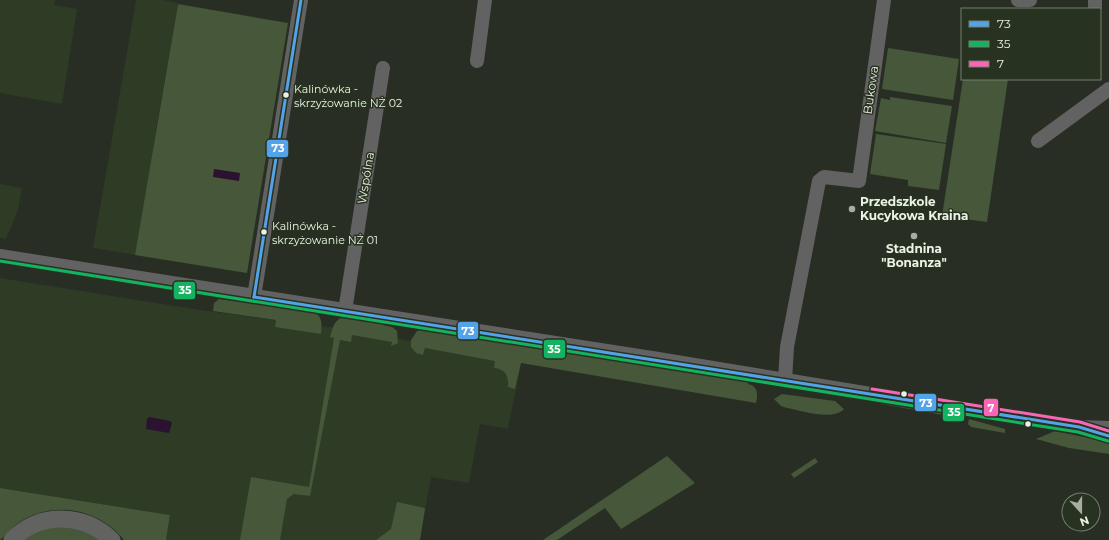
<svg xmlns="http://www.w3.org/2000/svg" width="1109" height="540" font-family="Montserrat,sans-serif">
<style>
.built{fill:#2e3b25}
.green{fill:#46573a}
.water{fill:#2a1230}
.lines{fill:none;stroke-linecap:round;stroke-linejoin:round}
.minor{stroke:#636263;stroke-width:14}
.major{stroke:#626260;stroke-width:17}
.bus-1-casing{stroke:#273220;stroke-width:6}
.bus-2-casing{stroke:#273220;stroke-width:6}
.bus-3-casing{stroke:#273220;stroke-width:6}
.bus-1{stroke:#53a3e8;stroke-width:3}
.bus-2{stroke:#13b361;stroke-width:3}
.bus-3{stroke:#fa66b7;stroke-width:3}
.bus-dot{fill:#ebf2e6;stroke:#273220;stroke-width:1.5}
.poi-dot{fill:#a7ada2;stroke:#273220;stroke-width:1.5}
.labels{text-anchor:middle;stroke-width:3;stroke-linejoin:round;paint-order:stroke}
.bus-label{font-size:11px;fill:#ebf2e6;stroke:#273220;text-anchor:start}
.street-label{font-size:12px;fill:#ebf2e6;stroke:#273220}
.poi-label{font-size:12px;font-weight:bold;fill:#ebf2e6;stroke:#273220;text-anchor:start}
.line-badge{stroke:#273220;stroke-width:1.5}
.badge-label{font-size:11px;text-anchor:middle;font-weight:bold;fill:#fff}
</style>
<rect width="100%" height="100%" fill="#282e24"/>
<!-- built -->
<g class="built">
<path d="M0,0H55L54,5L77,9L62,104L0,93Z"/>
<path d="M136,0H163L178,3L153,148L264,164L247,273L93,248Z"/>
<path d="M0,184L22,188L18,210L6,239L0,238Z"/>
<path d="M0,278L200,310L336,328L441,346L521,363L508,429L480,424L469,483L431,477L420,540H166L170,515L0,488Z"/>
</g>
<!-- green -->
<g class="green">
<path d="M178,4L288,23L247,273L135,255Z"/>
<path d="M888,48L959,59L953,100L882,89Z"/>
<path d="M963,79H1008L987,222L942,216Z"/>
<path d="M890,97L952,106L946,143L875,131L881,98L890,100Z"/>
<path d="M876,134L946,144L939,190L908,186V180L870,174Z"/>
<path d="M219,299L312,311C323,316 322,323 321,334L275,327L276,320L213,311L214,303Z"/>
<path d="M342,317H349L383,322V325L392,327L397,331L398,343L391,346L392,342L352,335L351,342L340,340L310,496L294,494L287,499L280,540H240L251,477L309,487L334,338L330,337C333,328 333,322 342,317Z"/>
<path d="M424,329L748,381V384C758,386 758,394 756,403L521,363L515,389L508,387C509,377 506,369 494,368L495,361L425,348L423,355L416,353L411,347V340L417,331Z"/>
<path d="M782,394L835,401L844,409C833,421 802,411 787,408L781,406L774,399Z"/>
<path d="M882,402L949,414V416L881,404Z"/>
<path d="M969,419L1005,429V433L971,427L968,424Z"/>
<path d="M1055,431L1109,442V454L1069,448L1036,439Z"/>
<path d="M667,456L695,483L621,529L605,508L557,540H543Z"/>
<path d="M815,458L818,462L794,478L791,474Z"/>
<path d="M0,488L170,515L166,540H124C98,508 53,500 18,523C11,528 6,536 0,540Z"/>
<path d="M397,502L425,508L420,540H376L391,529Z"/>
<path d="M56,526L76,527L103,540H23L36,531Z"/>
</g>
<!-- water -->
<g class="water">
<path d="M214,169L240,173L239,181L213,177Z"/>
<path d="M149,417L170,421L172,423L169,433L146,429L147,419Z"/>
</g>
<g class="lines">
<!-- minor -->
<g class="minor">
<path d="M1018,0H1030"/>
<path d="M1095,6V0"/>
<path d="M477,61L485,0"/>
<path d="M1038,141L1109,89"/>
<path d="M0,256L652,358L968,410L1079,427L1109,428"/>
<path d="M254,297L301,0"/>
<path d="M345,311L383,68"/>
<path d="M785,380L787,347L819,181L824,177L859,181L884,0"/>
</g>
<!-- major -->
<path class="major" d="M12,540C40,511 84,513 112,540"/>
<!-- bus-1 casing -->
<g class="bus-1-casing">
<g id="bus-1">
<path d="M254,297L1079,427L1109,436"/>
<path d="M254,297L301,0"/>
</g>
</g>
<!-- bus-2 casing -->
<g class="bus-2-casing">
<path id="bus-2" d="M0,261L1078,432L1108,441"/>
</g>
<!-- bus-3 casing -->
<g class="bus-3-casing">
<path id="bus-3" d="M872,389L1080,422L1109,431"/>
</g>
<!-- bus-1 -->
<use href="#bus-1" class="bus-1"/>
<!-- bus-2 -->
<use href="#bus-2" class="bus-2"/>
<!-- bus-3 -->
<use href="#bus-3" class="bus-3"/>
</g>
<!-- markers -->
<g class="bus-dot">
<circle cx="286" cy="95" r="3.5"/>
<circle cx="264" cy="232" r="3.5"/>
<circle cx="904" cy="394" r="3.5"/>
<circle cx="1028" cy="424" r="3.5"/>
</g>
<g class="poi-dot">
<circle cx="852" cy="209" r="4"/>
<circle cx="914" cy="236" r="4"/>
</g>
<g class="labels">
<!-- bus labels -->
<g class="bus-label">
<text x="294" y="93">Kalinówka -<tspan x="294" dy="14">skrzyżowanie NŻ 02</tspan></text>
<text x="272" y="230">Kalinówka -<tspan x="272" dy="14">skrzyżowanie NŻ 01</tspan></text>
</g>
<!-- street labels -->
<g class="street-label">
<text transform="translate(871 90) rotate(-82)" y="4">Bukowa</text>
<text transform="translate(366 178) rotate(-81)" y="4">Wspólna</text>
</g>
<!-- poi labels -->
<g class="poi-label">
<text x="860" y="206">Przedszkole<tspan x="860" dy="14">Kucykowa Kraina</tspan></text>
<text x="914" y="253" text-anchor="middle">Stadnina<tspan x="914" dy="14">"Bonanza"</tspan></text>
</g>
</g>
<g class="line-badge">
<rect x="266" y="139" width="23" height="19" rx="4" fill="#53a3e8"/>
<rect x="173" y="281" width="23" height="19" rx="4" fill="#13b361"/>
<rect x="457" y="321" width="22" height="19" rx="4" fill="#53a3e8"/>
<rect x="543" y="339" width="23" height="20" rx="4" fill="#13b361"/>
<rect x="914" y="393" width="23" height="19" rx="4" fill="#53a3e8"/>
<rect x="983" y="398" width="16" height="19" rx="4" fill="#fa66b7"/>
<rect x="942" y="403" width="23" height="19" rx="4" fill="#13b361"/>
</g>
<g class="badge-label">
<text x="278" y="152">73</text>
<text x="185" y="294">35</text>
<text x="468" y="335">73</text>
<text x="554" y="353">35</text>
<text x="926" y="407">73</text>
<text x="991" y="412">7</text>
<text x="954" y="416">35</text>
</g>
<!-- legend -->
<rect x="961" y="8" width="140" height="72" fill="#273220" stroke="#757f6f"/>
<rect x="969" y="21" width="20" height="6" fill="#53a3e8" stroke="#757f6f"/>
<text x="997" y="28" font-size="12" fill="#ebf2e6">73</text>
<rect x="969" y="41" width="20" height="6" fill="#13b361" stroke="#757f6f"/>
<text x="997" y="48" font-size="12" fill="#ebf2e6">35</text>
<rect x="969" y="61" width="20" height="6" fill="#fa66b7" stroke="#757f6f"/>
<text x="997" y="68" font-size="12" fill="#ebf2e6">7</text>
<!-- north arrow -->
<g transform="translate(1081 512) rotate(159)"><circle r="19" fill="#273220" stroke="#757f6f"/>
<path d="M0-3L7 15L0 10L-7 15Z" fill="#a7ada2"/>
<text y="-6" font-size="11" font-weight="bold" text-anchor="middle" fill="#ebf2e6">N</text>
</g>
</svg>
